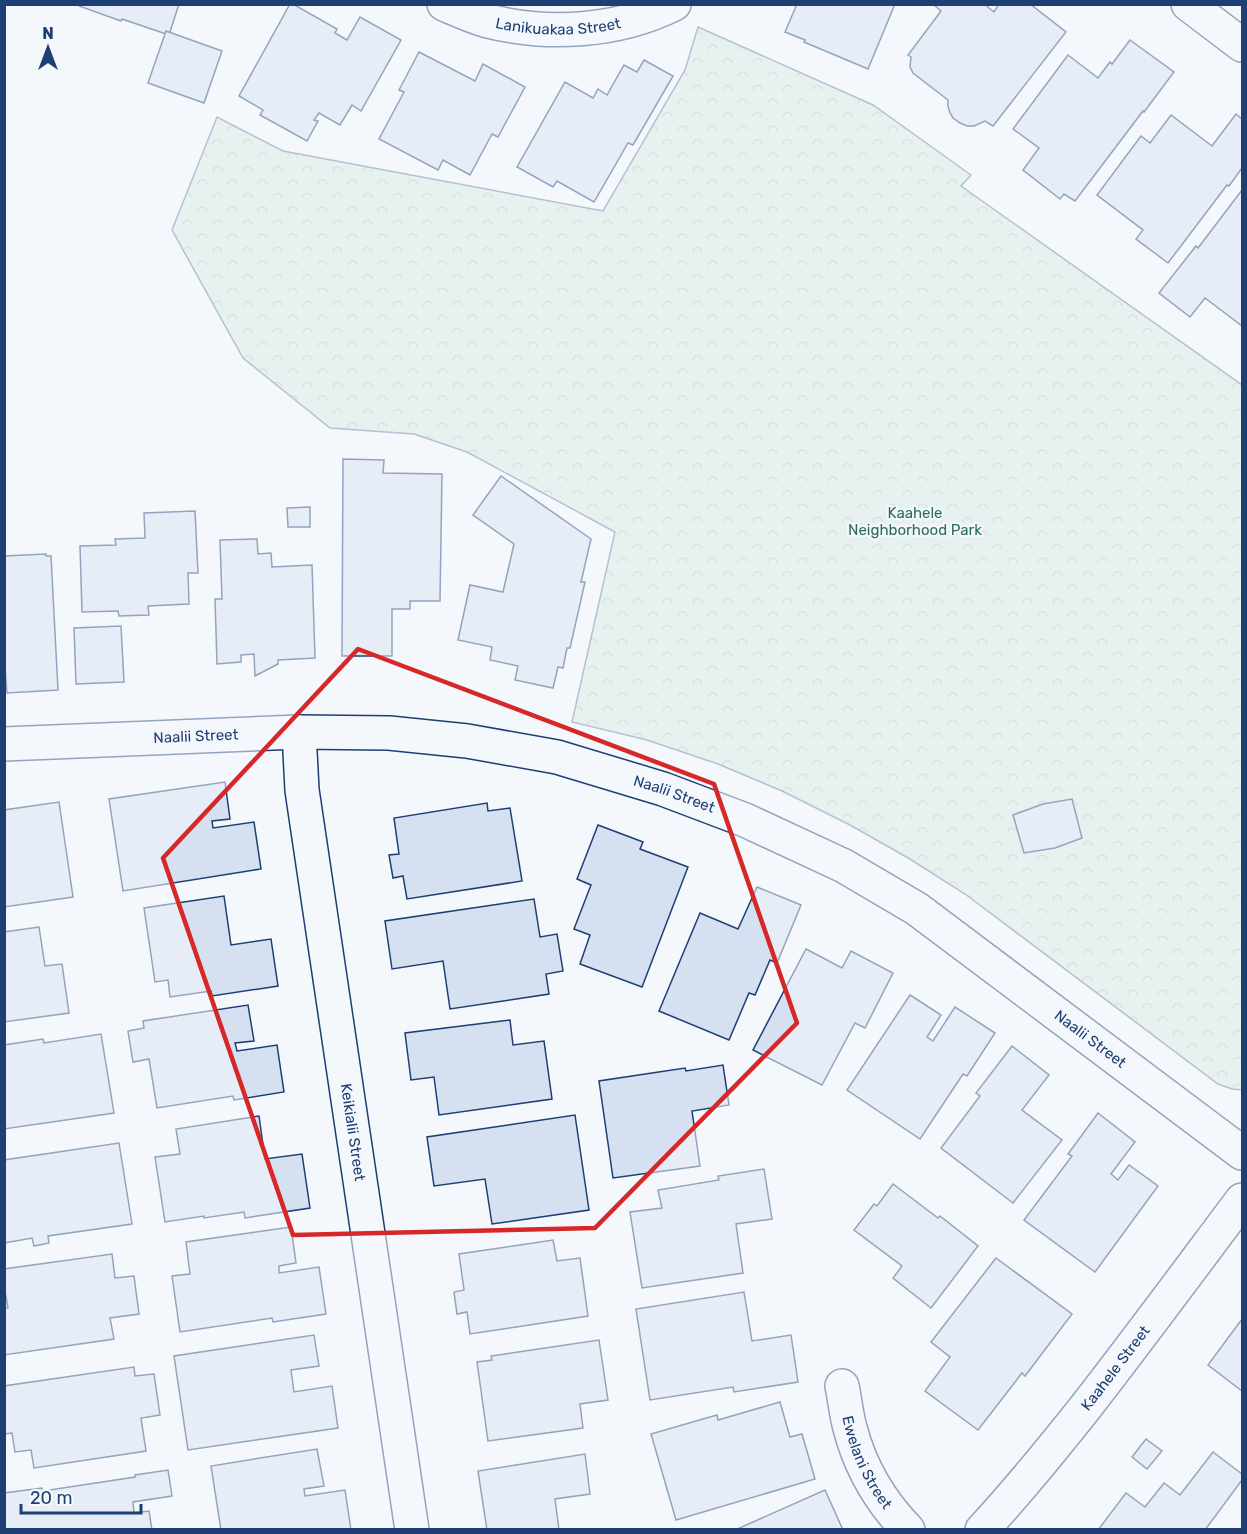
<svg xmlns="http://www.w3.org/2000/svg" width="1247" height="1534" font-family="Rubik,sans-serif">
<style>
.forest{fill:url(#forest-crowns);stroke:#687fa3;stroke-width:1.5}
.building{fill:#d5e0f0;stroke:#1d3f73;stroke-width:1.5}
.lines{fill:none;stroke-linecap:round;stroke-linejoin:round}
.minor-casing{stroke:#1d3f73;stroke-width:36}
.minor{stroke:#f4f7fb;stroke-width:33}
.marked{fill:none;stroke:#d62828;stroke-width:4.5;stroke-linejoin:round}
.labels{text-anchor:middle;stroke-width:4.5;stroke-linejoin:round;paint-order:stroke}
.street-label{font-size:15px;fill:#1d3f73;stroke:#f4f7fb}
.park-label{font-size:15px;fill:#2c6c60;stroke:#f4f7fb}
</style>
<defs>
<pattern id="forest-crowns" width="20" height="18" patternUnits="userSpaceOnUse" patternTransform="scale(1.5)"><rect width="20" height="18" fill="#d7e8df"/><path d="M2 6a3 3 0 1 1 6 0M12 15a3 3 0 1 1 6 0" fill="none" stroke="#b8c8c3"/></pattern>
</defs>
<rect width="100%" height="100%" fill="#f4f7fb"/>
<!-- forest -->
<path class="forest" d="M698,27L873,105L971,175L961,186L1242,385V1090L1232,1089L1218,1084L965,894L910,859L850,825L782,791L718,764L647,740L572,722L615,532L467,452L414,434L330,428L243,358L172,230L217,117L283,151L603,211L685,70Z"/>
<!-- building -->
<g class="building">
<path d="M78,4H179L169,35L122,19L121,21L79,6Z"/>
<path d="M290,4H293L337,29L335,33L347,40L360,17L401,40L361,111L352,105L340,125L319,113L314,120L318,121L307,141L260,115L263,110L239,96Z"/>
<path d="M797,4H895L868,69L804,42L805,40L785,32Z"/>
<path d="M933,4H984L994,12L999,4H1030L1066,32L993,126L985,121L974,126H967L960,123L953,118L950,113L948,106V100L913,73L910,67L911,57L908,55L941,11Z"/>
<path d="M166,31L222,51L204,103L148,83Z"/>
<path d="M1130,40L1174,72L1144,112L1143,111L1075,201L1064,194L1060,199L1023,170L1039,148L1013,129L1068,55L1098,78L1110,62L1112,64Z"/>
<path d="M419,52L475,81L483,64L525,87L498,137L492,134L470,175L443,160L438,170L379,139L404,92L399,90Z"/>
<path d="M644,60L673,76L633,145L628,143L594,202L557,181L553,187L517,167L565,82L593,98L598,89L607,95L624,65L637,72Z"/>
<path d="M1236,114L1242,119V168L1229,186L1227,185L1168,263L1136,239L1143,230L1097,195L1141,136L1150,143L1171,115L1212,146Z"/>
<path d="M1242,190V326L1205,298L1190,317L1159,293L1196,246L1198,248Z"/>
<path d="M343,459L384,460L383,473L442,474L440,601H410V609H392V656H342Z"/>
<path d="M501,476L591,539L581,582H585L570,648H567L563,668L558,667L553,688L515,680L518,666L490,660L492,647L458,640L470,585L503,592L514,544L473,515Z"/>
<path d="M310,507V527H288L287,508Z"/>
<path d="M195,511L198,573H188L189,604L148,606L149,615L119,616L118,611L82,612L80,546L116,545L115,539L145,538L144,513Z"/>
<path d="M257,539L258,554L271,553L272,567L312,565L315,658L278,660V664L255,676L254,654L241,655V662L217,664L215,599H222L220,540Z"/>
<path d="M46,554V556H51L58,690L7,693L4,654V556Z"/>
<path d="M121,626L124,682L76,684L74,628Z"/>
<path d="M225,782L230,819L212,821L213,828L254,822L261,869L123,891L109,799Z"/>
<path d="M1072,799L1082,838L1055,848L1024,853L1013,815L1043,804Z"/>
<path d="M59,802L73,897L4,907V810Z"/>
<path d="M487,803L488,811L510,808L522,881L407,899L403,876L393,878L389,855L399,854L394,818Z"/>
<path d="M598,825L643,842L640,849L688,867L642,987L580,964L590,935L574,929L591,885L577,879Z"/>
<path d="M757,887L801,905L777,963L770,960L755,995L749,993L729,1040L659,1011L700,913L738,929Z"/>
<path d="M224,896L231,945L271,939L278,986L212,996L211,991L170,997L168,980L155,982L144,908Z"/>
<path d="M534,899L540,937L557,934L563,971L546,974L549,994L450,1009L443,961L392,969L385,921Z"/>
<path d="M39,927L45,966L62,964L69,1013L4,1022V932Z"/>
<path d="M806,949L842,968L851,951L893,973L865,1028L855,1023L822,1085L753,1050Z"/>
<path d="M910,995L941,1015L927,1037L933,1041L955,1007L995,1033L967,1076L963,1074L920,1139L847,1090Z"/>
<path d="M248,1005L254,1041L235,1043L237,1051L277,1045L284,1092L234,1100L233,1096L157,1108L149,1059L133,1062L128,1031L144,1028L143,1021Z"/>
<path d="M510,1020L513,1045L544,1041L552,1099L439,1115L434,1077L411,1080L405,1033Z"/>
<path d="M101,1034L114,1113L4,1129V1045L43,1039L44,1043Z"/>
<path d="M1012,1046L1049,1075L1022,1110L1062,1140L1013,1203L941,1148L980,1096L976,1093Z"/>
<path d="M723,1065L729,1105L692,1111L700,1166L613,1178L599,1081L685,1068L686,1071Z"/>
<path d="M1098,1113L1135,1142L1111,1174L1118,1180L1129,1165L1158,1186L1095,1272L1024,1220L1072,1156L1068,1154Z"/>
<path d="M575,1115L589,1210L492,1224L485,1179L434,1186L427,1137Z"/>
<path d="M259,1116L265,1159L302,1154L310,1208L245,1218L244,1212L204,1218V1216L165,1222L155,1157L180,1154L176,1129Z"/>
<path d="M119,1143L132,1224L48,1236L49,1243L34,1246L32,1238L4,1243V1160Z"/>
<path d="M764,1169L772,1219L736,1224L743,1273L642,1288L630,1212L662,1208L658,1190L719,1180L718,1176Z"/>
<path d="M893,1184L938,1218L940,1216L978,1246L931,1308L893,1278L902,1266L854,1230L874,1204L877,1206Z"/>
<path d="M291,1227L296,1263L279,1266V1273L319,1267L326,1314L273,1322L272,1318L180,1332L172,1276L190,1274L186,1242Z"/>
<path d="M553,1240L557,1261L580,1258L588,1316L470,1334L467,1312L457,1314L454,1292L464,1290L459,1254Z"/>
<path d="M112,1254L115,1278L134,1276L139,1314L110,1318L114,1339L4,1355V1309L8,1308L4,1285V1269Z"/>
<path d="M996,1258L1072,1314L1025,1376L1022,1373L978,1430L925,1391L950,1357L931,1342Z"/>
<path d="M744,1292L752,1341L791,1335L798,1382L734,1392L733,1387L650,1400L636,1309Z"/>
<path d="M1242,1319V1391L1208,1365Z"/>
<path d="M314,1335L319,1366L291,1370L294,1392L332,1386L338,1428L188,1450L174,1356Z"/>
<path d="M599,1340L608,1400L580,1404L583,1428L488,1441L477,1362L492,1360L491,1356Z"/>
<path d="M134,1367L135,1376L154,1374L160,1415L141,1418L146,1451L34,1468L31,1450L15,1452L12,1433L4,1434V1386Z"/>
<path d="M780,1402L790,1437L802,1434L815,1479L676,1520L651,1434L717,1415L718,1420Z"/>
<path d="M1146,1439L1162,1451L1147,1469L1132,1457Z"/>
<path d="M317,1449L324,1486L304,1489L305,1496L345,1490L351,1530H221L211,1466Z"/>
<path d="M1213,1452L1242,1474V1480L1205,1530H1098L1126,1493L1145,1507L1164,1483L1180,1495Z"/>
<path d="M585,1454L590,1494L555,1499L559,1530H487L478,1471Z"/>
<path d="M168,1470L172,1496L133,1502L134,1513L149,1511L152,1530H5L4,1493L42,1488L43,1491L135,1477V1475Z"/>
<path d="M825,1490L843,1530H735Z"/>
</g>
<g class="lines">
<!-- minor casing -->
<g class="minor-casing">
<g id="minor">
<path id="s1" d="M444,4C458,10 473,17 488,21C549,36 618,32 674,4"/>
<path d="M1188,4L1242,45"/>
<path id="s2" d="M299,732L302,790L412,1530"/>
<path id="s3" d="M4,744L299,732L389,733L467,741L557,757L663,789L745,820L844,866L917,909L1242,1153"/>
<path id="s4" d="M842,1386C845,1400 846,1414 850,1428C860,1467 880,1501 908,1530"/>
<path id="s5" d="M982,1530C1019,1490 1054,1447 1088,1404C1140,1337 1191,1268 1242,1200"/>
</g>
</g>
<!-- minor -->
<use href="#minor" class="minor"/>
</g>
<!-- marked area -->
<path d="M0 0H1247V1534H0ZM358,649L714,784L797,1023L595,1228L293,1235L163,858Z" fill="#f4f7fb" fill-opacity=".55" fill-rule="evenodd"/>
<path class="marked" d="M358,649L714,784L797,1023L595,1228L293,1235L163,858Z"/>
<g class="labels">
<!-- street labels -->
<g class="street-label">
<text dy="5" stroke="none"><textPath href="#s1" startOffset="118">Lanikuakaa Street</textPath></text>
<text dy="5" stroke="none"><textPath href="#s3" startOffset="192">Naalii Street</textPath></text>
<text dy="5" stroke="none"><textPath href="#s3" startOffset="678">Naalii Street</textPath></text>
<text dy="5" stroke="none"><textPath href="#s3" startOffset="1164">Naalii Street</textPath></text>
<text dy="5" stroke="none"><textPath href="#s2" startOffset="404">Keikialii Street</textPath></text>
<text dy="5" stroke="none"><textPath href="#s5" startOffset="210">Kaahele Street</textPath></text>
<text dy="5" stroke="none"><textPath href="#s4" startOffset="81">Ewelani Street</textPath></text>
</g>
<!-- park labels -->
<g class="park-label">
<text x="915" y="518">Kaahele<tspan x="915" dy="17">Neighborhood Park</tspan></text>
</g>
</g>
<!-- border -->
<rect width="1247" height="1534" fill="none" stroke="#1d3f73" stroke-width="12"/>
<!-- north arrow -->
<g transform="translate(48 48)" stroke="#f4f7fb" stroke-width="4.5" paint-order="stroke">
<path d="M0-4.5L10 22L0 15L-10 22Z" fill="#1d3f73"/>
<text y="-9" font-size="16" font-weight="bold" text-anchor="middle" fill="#1d3f73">N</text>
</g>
<!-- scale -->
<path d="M21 1504v9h120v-9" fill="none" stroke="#1d3f73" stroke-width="3"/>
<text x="30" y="1504" font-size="18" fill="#1d3f73" stroke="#f4f7fb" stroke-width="4.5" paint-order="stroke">20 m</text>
</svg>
